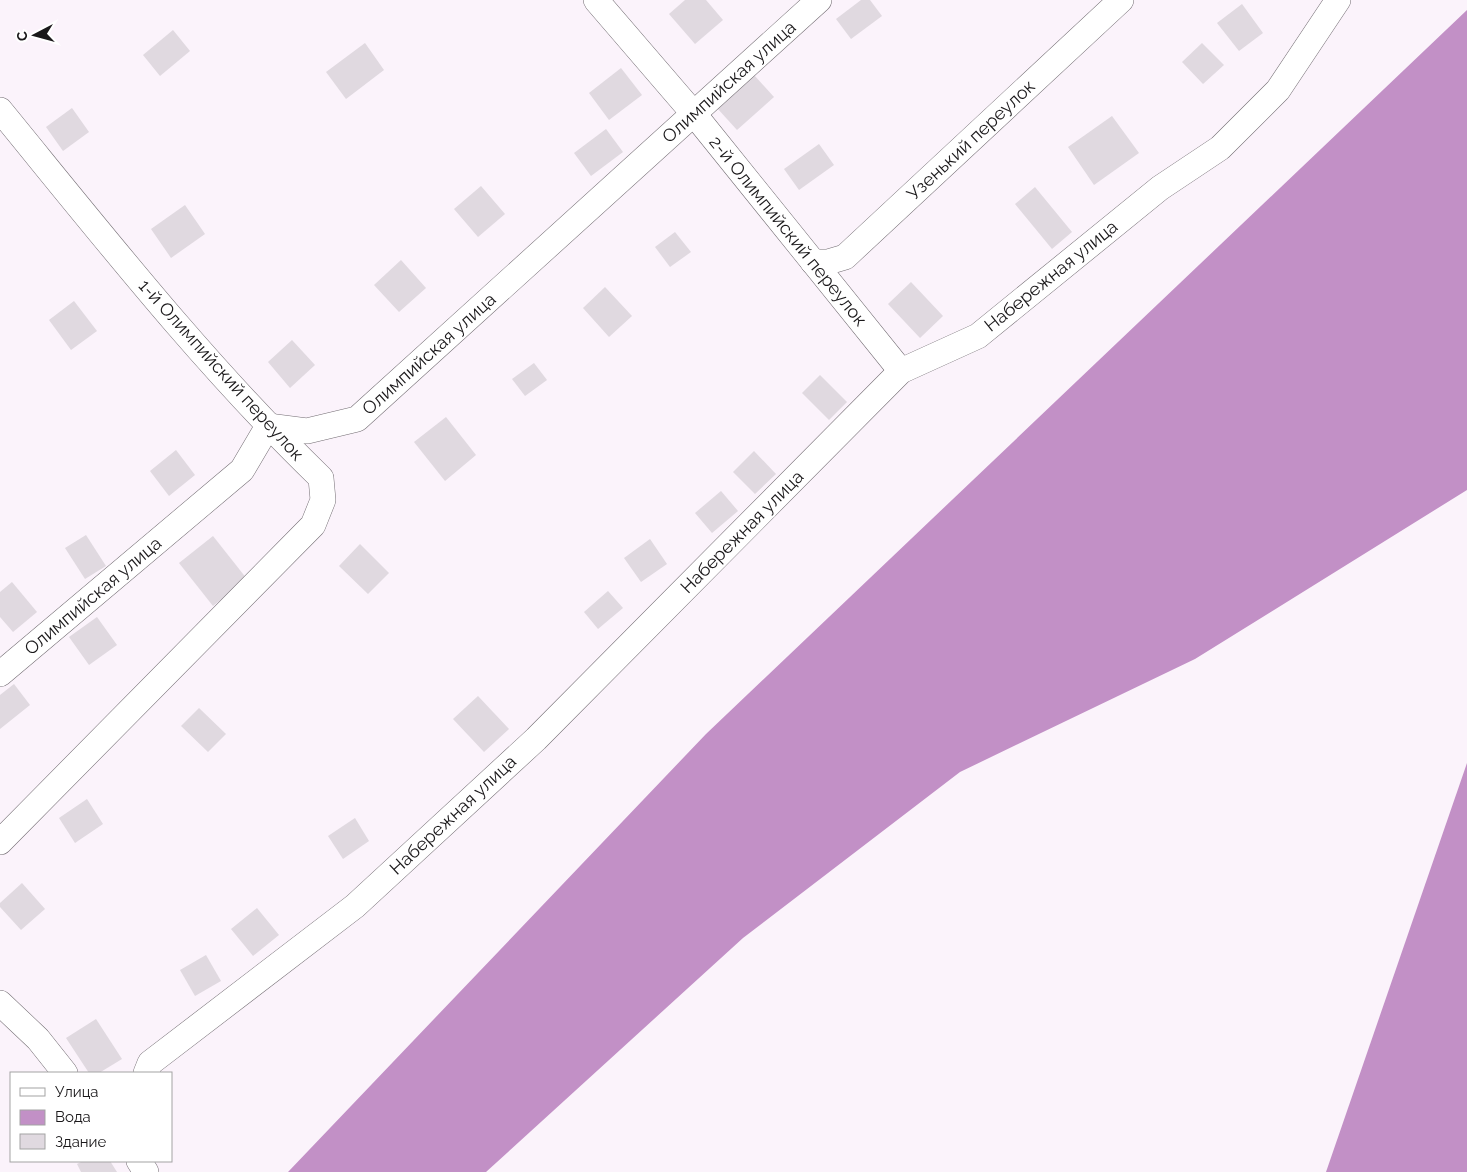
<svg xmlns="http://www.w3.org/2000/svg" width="1467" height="1172" font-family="Raleway,sans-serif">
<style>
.water{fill:#c290c6}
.building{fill:#e0d9e0}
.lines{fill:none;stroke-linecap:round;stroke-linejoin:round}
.minor-casing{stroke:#736d73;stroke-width:26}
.minor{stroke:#fff;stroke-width:25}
.labels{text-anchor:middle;stroke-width:4;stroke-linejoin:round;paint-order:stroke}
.street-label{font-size:18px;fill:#1a181a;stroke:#fff}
</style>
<rect width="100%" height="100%" fill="#fbf3fb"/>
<!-- water -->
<g class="water">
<path d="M1467,10V490L1195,659L960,772L743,938L486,1172H288L706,734Z"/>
<path d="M1467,763V1172H1326Z"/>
</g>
<!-- building -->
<g class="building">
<path d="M685,0H706L723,20L695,44L669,14Z"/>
<path d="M861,0H870L882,16L851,39L836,19Z"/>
<path d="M1242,4L1263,33L1239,51L1217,23Z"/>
<path d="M173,30L190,51L160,76L143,55Z"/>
<path d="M365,43L384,70L346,99L326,72Z"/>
<path d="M1202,43L1224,65L1203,84L1182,62Z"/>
<path d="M621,68L642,95L609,120L589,93Z"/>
<path d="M754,75L774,97L737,130L717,108Z"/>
<path d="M72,108L89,132L63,151L46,127Z"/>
<path d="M1112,116L1139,153L1094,185L1068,147Z"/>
<path d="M606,129L623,152L591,176L574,153Z"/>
<path d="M819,144L834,165L799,190L784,169Z"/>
<path d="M481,186L505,214L478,237L454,209Z"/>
<path d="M1035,187L1072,232L1052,249L1015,204Z"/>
<path d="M185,205L205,234L171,258L151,229Z"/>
<path d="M675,232L691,252L670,267L655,247Z"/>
<path d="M401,260L426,288L399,312L374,285Z"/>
<path d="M911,282L943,316L920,338L888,304Z"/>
<path d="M605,287L632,316L609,337L583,308Z"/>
<path d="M74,301L97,331L71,350L49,320Z"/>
<path d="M292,340L315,365L290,388L268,362Z"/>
<path d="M534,363L547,380L525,396L512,379Z"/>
<path d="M820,375L847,402L829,420L802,393Z"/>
<path d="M446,417L476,455L445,481L414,442Z"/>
<path d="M176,450L195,475L169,496L150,471Z"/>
<path d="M754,451L776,474L755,494L733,472Z"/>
<path d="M721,491L738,511L712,533L695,513Z"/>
<path d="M86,535L106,566L85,579L65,548Z"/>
<path d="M213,536L247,579L213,606L179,563Z"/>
<path d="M650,539L667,564L641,582L624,558Z"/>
<path d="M360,544L389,573L368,594L339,566Z"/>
<path d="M12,582L37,612L13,632L0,617V592Z"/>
<path d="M608,591L623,608L598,629L584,612Z"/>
<path d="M97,617L117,645L89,665L69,637Z"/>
<path d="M14,684L30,705L0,729V695Z"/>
<path d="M478,696L509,729L484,752L453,719Z"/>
<path d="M199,708L226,734L208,752L181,726Z"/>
<path d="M87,799L103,824L75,843L59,818Z"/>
<path d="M355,818L369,841L343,859L328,836Z"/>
<path d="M22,883L45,909L21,930L0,907V903Z"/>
<path d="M257,908L279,935L253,956L231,929Z"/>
<path d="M206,955L221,981L195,996L180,970Z"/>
<path d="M96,1019L122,1059L99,1073H89L66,1038Z"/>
<path d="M83,1161H110L117,1172H81L77,1164Z"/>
</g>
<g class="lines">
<!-- minor casing -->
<g class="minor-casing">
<g id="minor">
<path d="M596,0L694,114L901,371"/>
<path d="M0,110C103,236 204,365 321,478L323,500L313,525L0,842"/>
<path d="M813,262H828L845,257L1121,0"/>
<path d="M0,674L242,470L268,426L307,431L357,419L819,0"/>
<path d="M0,1003L38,1039L65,1073"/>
<path d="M146,1073L150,1063L355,906L536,739L901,371L978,336L1160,188L1220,148L1278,90L1338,0"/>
<path d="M139,1161L146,1172"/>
</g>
</g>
<!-- minor -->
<use href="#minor" class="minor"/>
</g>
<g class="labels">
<!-- street labels -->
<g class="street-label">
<text transform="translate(729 82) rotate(-42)" y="6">Олимпийская улица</text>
<text transform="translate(971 140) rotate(-43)" y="6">Узенький переулок</text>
<text transform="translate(788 231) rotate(51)" y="6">2-й Олимпийский переулок</text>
<text transform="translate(1051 276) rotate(-39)" y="6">Набережная улица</text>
<text transform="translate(429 354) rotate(-42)" y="6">Олимпийская улица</text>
<text transform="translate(221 370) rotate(48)" y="6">1-й Олимпийский переулок</text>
<text transform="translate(742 532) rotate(-45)" y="6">Набережная улица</text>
<text transform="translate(93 596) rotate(-40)" y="6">Олимпийская улица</text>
<text transform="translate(453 815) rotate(-43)" y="6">Набережная улица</text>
</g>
</g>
<!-- legend -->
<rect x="10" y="1072" width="162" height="90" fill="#ffffff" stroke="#a3a3a3"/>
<rect x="20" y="1088" width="25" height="8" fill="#ffffff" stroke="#a3a3a3"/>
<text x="55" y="1097" font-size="15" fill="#1a181a">Улица</text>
<rect x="20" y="1110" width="25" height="15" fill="#c290c6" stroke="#a3a3a3"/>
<text x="55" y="1122" font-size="15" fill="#1a181a">Вода</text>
<rect x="20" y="1134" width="25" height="15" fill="#e0d9e0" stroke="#a3a3a3"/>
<text x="55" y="1147" font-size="15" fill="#1a181a">Здание</text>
<!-- north arrow -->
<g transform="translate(35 35) rotate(264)" stroke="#ffffff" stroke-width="4" paint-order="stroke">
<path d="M0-4L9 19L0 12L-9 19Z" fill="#1a181a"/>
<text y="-8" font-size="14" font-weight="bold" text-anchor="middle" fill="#1a181a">С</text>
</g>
</svg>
